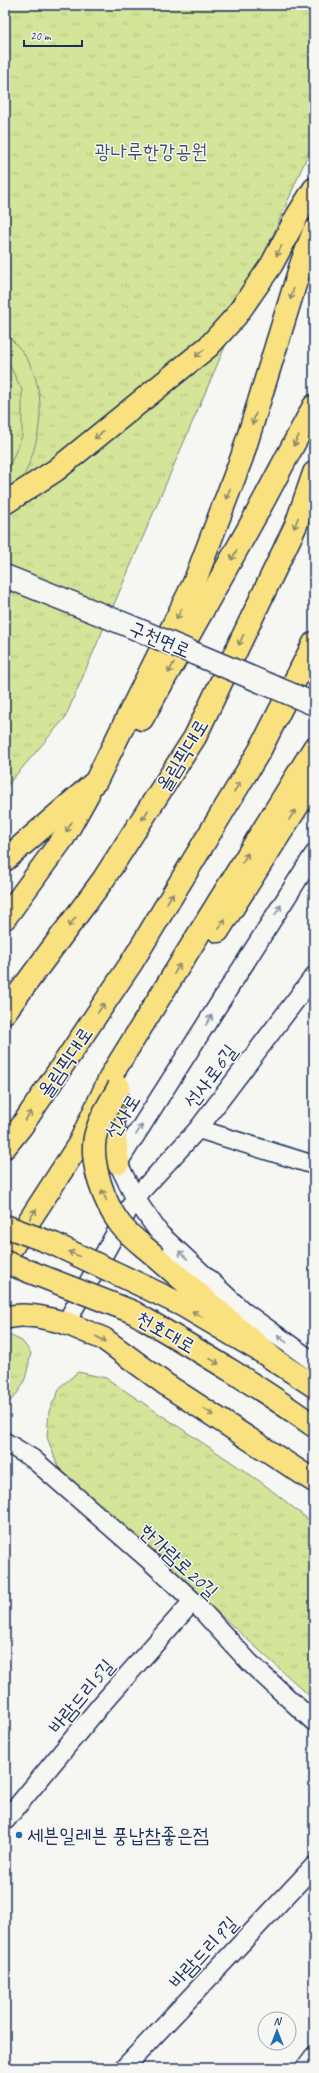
<svg xmlns="http://www.w3.org/2000/svg" width="319" height="2073" font-family="Caveat,'Poor Story',sans-serif">
<style>
.grass{fill:url(#grass-tufts);stroke:#788a7b}
.garden{fill:#d4e498;stroke:#788a7b}
.lines{fill:none;stroke-linecap:round;stroke-linejoin:round}
.street-casing{stroke:#1b2f5e;stroke-width:21}
.primary-casing{stroke:#1b2f5e;stroke-width:25}
.highway-casing{stroke:#1b2f5e;stroke-width:25}
.street{stroke:#f6f6f2;stroke-width:18}
.primary{stroke:#fae180;stroke-width:22}
.highway{stroke:#fae180;stroke-width:22}
.secondary-bridge-casing{stroke:#1b2f5e;stroke-width:25;stroke-linecap:butt}
.primary-bridge-casing{stroke:#1b2f5e;stroke-width:25;stroke-linecap:butt}
.highway-bridge-casing{stroke:#1b2f5e;stroke-width:25;stroke-linecap:butt}
.secondary-bridge{stroke:#f6f6f2;stroke-width:22}
.primary-bridge{stroke:#fae180;stroke-width:22}
.highway-bridge{stroke:#fae180;stroke-width:22}
.oneway{stroke:#8a886f}
.oneway2{stroke:#8892a8}
.poi-dot{fill:#1f6fb2;stroke:#f6f6f2;stroke-width:1.5}
.labels{text-anchor:middle;stroke-width:3;stroke-linejoin:round;paint-order:stroke}
.park-label{font-size:20px;fill:#40536a;stroke:#f6f6f2}
.street-label{font-size:20px;fill:#1b2f5e;stroke:#f6f6f2}
.poi-label{font-size:20px;fill:#1b2f5e;stroke:#f6f6f2;text-anchor:start}
</style>
<defs>
<pattern id="grass-tufts" width="24" height="20" patternUnits="userSpaceOnUse"><rect width="24" height="20" fill="#d4e498"/><path d="M3 7l-1-3M5 7V3M7 7l1-3M15 17l-1-3M17 17v-4M19 17l1-3" fill="none" stroke="#b5c485"/></pattern>
</defs>
<rect width="100%" height="100%" fill="#f6f6f2"/>
<filter id="ink" filterUnits="userSpaceOnUse"><feTurbulence type="fractalNoise" baseFrequency=".025" numOctaves="2"/><feDisplacementMap in="SourceGraphic" scale="8" xChannelSelector="R" yChannelSelector="G"/><feConvolveMatrix kernelMatrix="1 2 1 2 8 2 1 2 1" color-interpolation-filters="sRGB"/></filter>
<g filter="url(#ink)">
<!-- grass -->
<g class="grass">
<path d="M5,5H314V140L65,718L5,788Z"/>
<path d="M5,1333L22,1341L31,1353C26,1377 25,1388 7,1404H5Z"/>
<path d="M78,1372L106,1378L261,1482L314,1524V1700L58,1467L47,1437L49,1411L61,1386Z"/>
</g>
<!-- garden -->
<path class="garden" d="M5,332C15,343 27,355 32,369C52,414 32,471 5,508V477L22,436V390L5,356Z"/>
<g class="lines">
<!-- street casing -->
<g class="street-casing">
<g id="street">
<path d="M314,854L118,1163L135,1198L160,1234L243,1311L314,1362"/>
<path d="M198,1129L314,1165"/>
<path d="M66,1323L135,1198L198,1129L314,976"/>
<path d="M5,1442L33,1459L149,1560L193,1601L250,1663L314,1722"/>
<path d="M5,1821L100,1706L193,1601"/>
<path d="M124,2068L314,1866"/>
<path d="M305,2068L314,2056"/>
</g>
</g>
<!-- primary casing -->
<g class="primary-casing">
<g id="primary">
<path d="M147,1288L182,1305L262,1352L314,1386"/>
<path d="M133,1312C194,1348 256,1384 314,1426"/>
<path d="M66,1323L104,1339L168,1386L314,1481"/>
</g>
</g>
<!-- highway casing -->
<g class="highway-casing">
<g id="highway">
<path d="M5,503L56,470L209,346L236,316L272,264L297,216L314,189"/>
<path d="M142,719L257,513L314,406"/>
<path d="M5,860L96,781L194,583L242,457L301,265L314,231"/>
<path d="M5,918L64,837L88,794"/>
<path d="M218,931L314,780"/>
<path d="M5,1012L103,880L195,737L296,525L314,473"/>
<path d="M112,1091L113,1121L118,1163"/>
<path d="M5,1147L21,1127L132,962L260,750L314,643"/>
<path d="M156,1257L276,1361"/>
<path d="M5,1258L79,1144L112,1074L314,748"/>
<path d="M5,1318C25,1312 46,1318 66,1323"/>
</g>
</g>
<!-- street -->
<use href="#street" class="street"/>
<!-- primary -->
<use href="#primary" class="primary"/>
<!-- highway -->
<use href="#highway" class="highway"/>
<!-- secondary-bridge casing -->
<g class="secondary-bridge-casing">
<path id="secondary-bridge" d="M5,576L127,625L314,704"/>
</g>
<!-- primary-bridge casing -->
<g class="primary-bridge-casing">
<g id="primary-bridge">
<path d="M5,1226L54,1244L147,1288"/>
<path d="M5,1262L133,1312"/>
</g>
</g>
<!-- highway-bridge casing -->
<g class="highway-bridge-casing">
<path id="highway-bridge" d="M119,1087C110,1102 99,1120 95,1137C90,1163 104,1203 120,1224C129,1236 144,1246 156,1257"/>
</g>
<!-- secondary-bridge -->
<use href="#secondary-bridge" class="secondary-bridge"/>
<!-- primary-bridge -->
<use href="#primary-bridge" class="primary-bridge"/>
<!-- highway-bridge -->
<use href="#highway-bridge" class="highway-bridge"/>
</g>
<!-- one-way arrows -->
<defs><path id="oneway-shaft" d="M-6 0H5M1.5-3L5.5 0L1.5 3" fill="none" stroke-width="1.6" stroke-linecap="round" stroke-linejoin="round"/></defs>
<g class="oneway">
<use href="#oneway-shaft" transform="translate(279 251) rotate(117)"/>
<use href="#oneway-shaft" transform="translate(292 294) rotate(107)"/>
<use href="#oneway-shaft" transform="translate(200 353) rotate(141)"/>
<use href="#oneway-shaft" transform="translate(254 419) rotate(107)"/>
<use href="#oneway-shaft" transform="translate(99 435) rotate(141)"/>
<use href="#oneway-shaft" transform="translate(296 441) rotate(118)"/>
<use href="#oneway-shaft" transform="translate(228 494) rotate(111)"/>
<use href="#oneway-shaft" transform="translate(296 523) rotate(111)"/>
<use href="#oneway-shaft" transform="translate(234 555) rotate(119)"/>
<use href="#oneway-shaft" transform="translate(179 614) rotate(116)"/>
<use href="#oneway-shaft" transform="translate(241 640) rotate(115)"/>
<use href="#oneway-shaft" transform="translate(171 668) rotate(119)"/>
<use href="#oneway-shaft" transform="translate(237 787) rotate(-59)"/>
<use href="#oneway-shaft" transform="translate(145 815) rotate(123)"/>
<use href="#oneway-shaft" transform="translate(292 815) rotate(-58)"/>
<use href="#oneway-shaft" transform="translate(69 827) rotate(120)"/>
<use href="#oneway-shaft" transform="translate(245 858) rotate(-58)"/>
<use href="#oneway-shaft" transform="translate(170 898) rotate(-59)"/>
<use href="#oneway-shaft" transform="translate(72 922) rotate(127)"/>
<use href="#oneway-shaft" transform="translate(222 924) rotate(-58)"/>
<use href="#oneway-shaft" transform="translate(177 969) rotate(-58)"/>
<use href="#oneway-shaft" transform="translate(101 1008) rotate(-56)"/>
<use href="#oneway-shaft" transform="translate(28 1116) rotate(-56)"/>
<use href="#oneway-shaft" transform="translate(104 1195) rotate(-114)"/>
<use href="#oneway-shaft" transform="translate(33 1214) rotate(-57)"/>
<use href="#oneway-shaft" transform="translate(74 1254) rotate(-155)"/>
<use href="#oneway-shaft" transform="translate(197 1314) rotate(-150)"/>
<use href="#oneway-shaft" transform="translate(101 1339) rotate(27)"/>
<use href="#oneway-shaft" transform="translate(214 1361) rotate(32)"/>
<use href="#oneway-shaft" transform="translate(209 1412) rotate(33)"/>
</g>
<g class="oneway2">
<use href="#oneway-shaft" transform="translate(278 910) rotate(-58)"/>
<use href="#oneway-shaft" transform="translate(209 1020) rotate(-58)"/>
<use href="#oneway-shaft" transform="translate(139 1130) rotate(-58)"/>
<use href="#oneway-shaft" transform="translate(183 1255) rotate(-137)"/>
<use href="#oneway-shaft" transform="translate(282 1339) rotate(-144)"/>
</g>
</g>
<!-- markers -->
<circle class="poi-dot" cx="19" cy="1835" r="4"/>
<g class="labels">
<!-- park labels -->
<g class="park-label">
<text x="151" y="158">광나루한강공원</text>
</g>
<!-- street labels -->
<g class="street-label">
<text transform="translate(160 639) rotate(23)" y="7">구천면로</text>
<text transform="translate(182 755) rotate(-59)" y="7">올림픽대로</text>
<text transform="translate(65 1062) rotate(-56)" y="7">올림픽대로</text>
<text transform="translate(210 1076) rotate(-53)" y="7">선사로6길</text>
<text transform="translate(122 1116) rotate(-58)" y="7">선사로</text>
<text transform="translate(166 1332) rotate(30)" y="7">천호대로</text>
<text transform="translate(179 1561) rotate(43)" y="7">한가람로20길</text>
<text transform="translate(81 1696) rotate(-50)" y="7">바람드리5길</text>
<text transform="translate(203 1952) rotate(-47)" y="7">바람드리9길</text>
</g>
<!-- poi labels -->
<g class="poi-label">
<text x="27" y="1842">세븐일레븐 풍납참좋은점</text>
</g>
</g>
<!-- margin -->
<rect width="319" height="2073" fill="none" stroke="#f6f6f2" stroke-width="20"/>
<rect x="10" y="10" width="299" height="2053" fill="none" stroke="#1b2f5e" stroke-width="1.5" filter="url(#ink)"/>
<!-- north arrow -->
<g transform="translate(277 2031)"><circle r="19" fill="#f6f6f2" stroke="#9ea6b7"/>
<path d="M0-3L7 15L0 10L-7 15Z" fill="#1f6fb2"/>
<text y="-6" font-size="11" font-weight="bold" text-anchor="middle" fill="#1b2f5e">N</text>
</g>
<!-- scale -->
<path d="M24 40v6h58v-6" fill="none" stroke="#1b2f5e" stroke-width="2"/>
<text x="30" y="40" font-size="12" fill="#1b2f5e" stroke="#f6f6f2" stroke-width="3" paint-order="stroke">20 m</text>
</svg>
